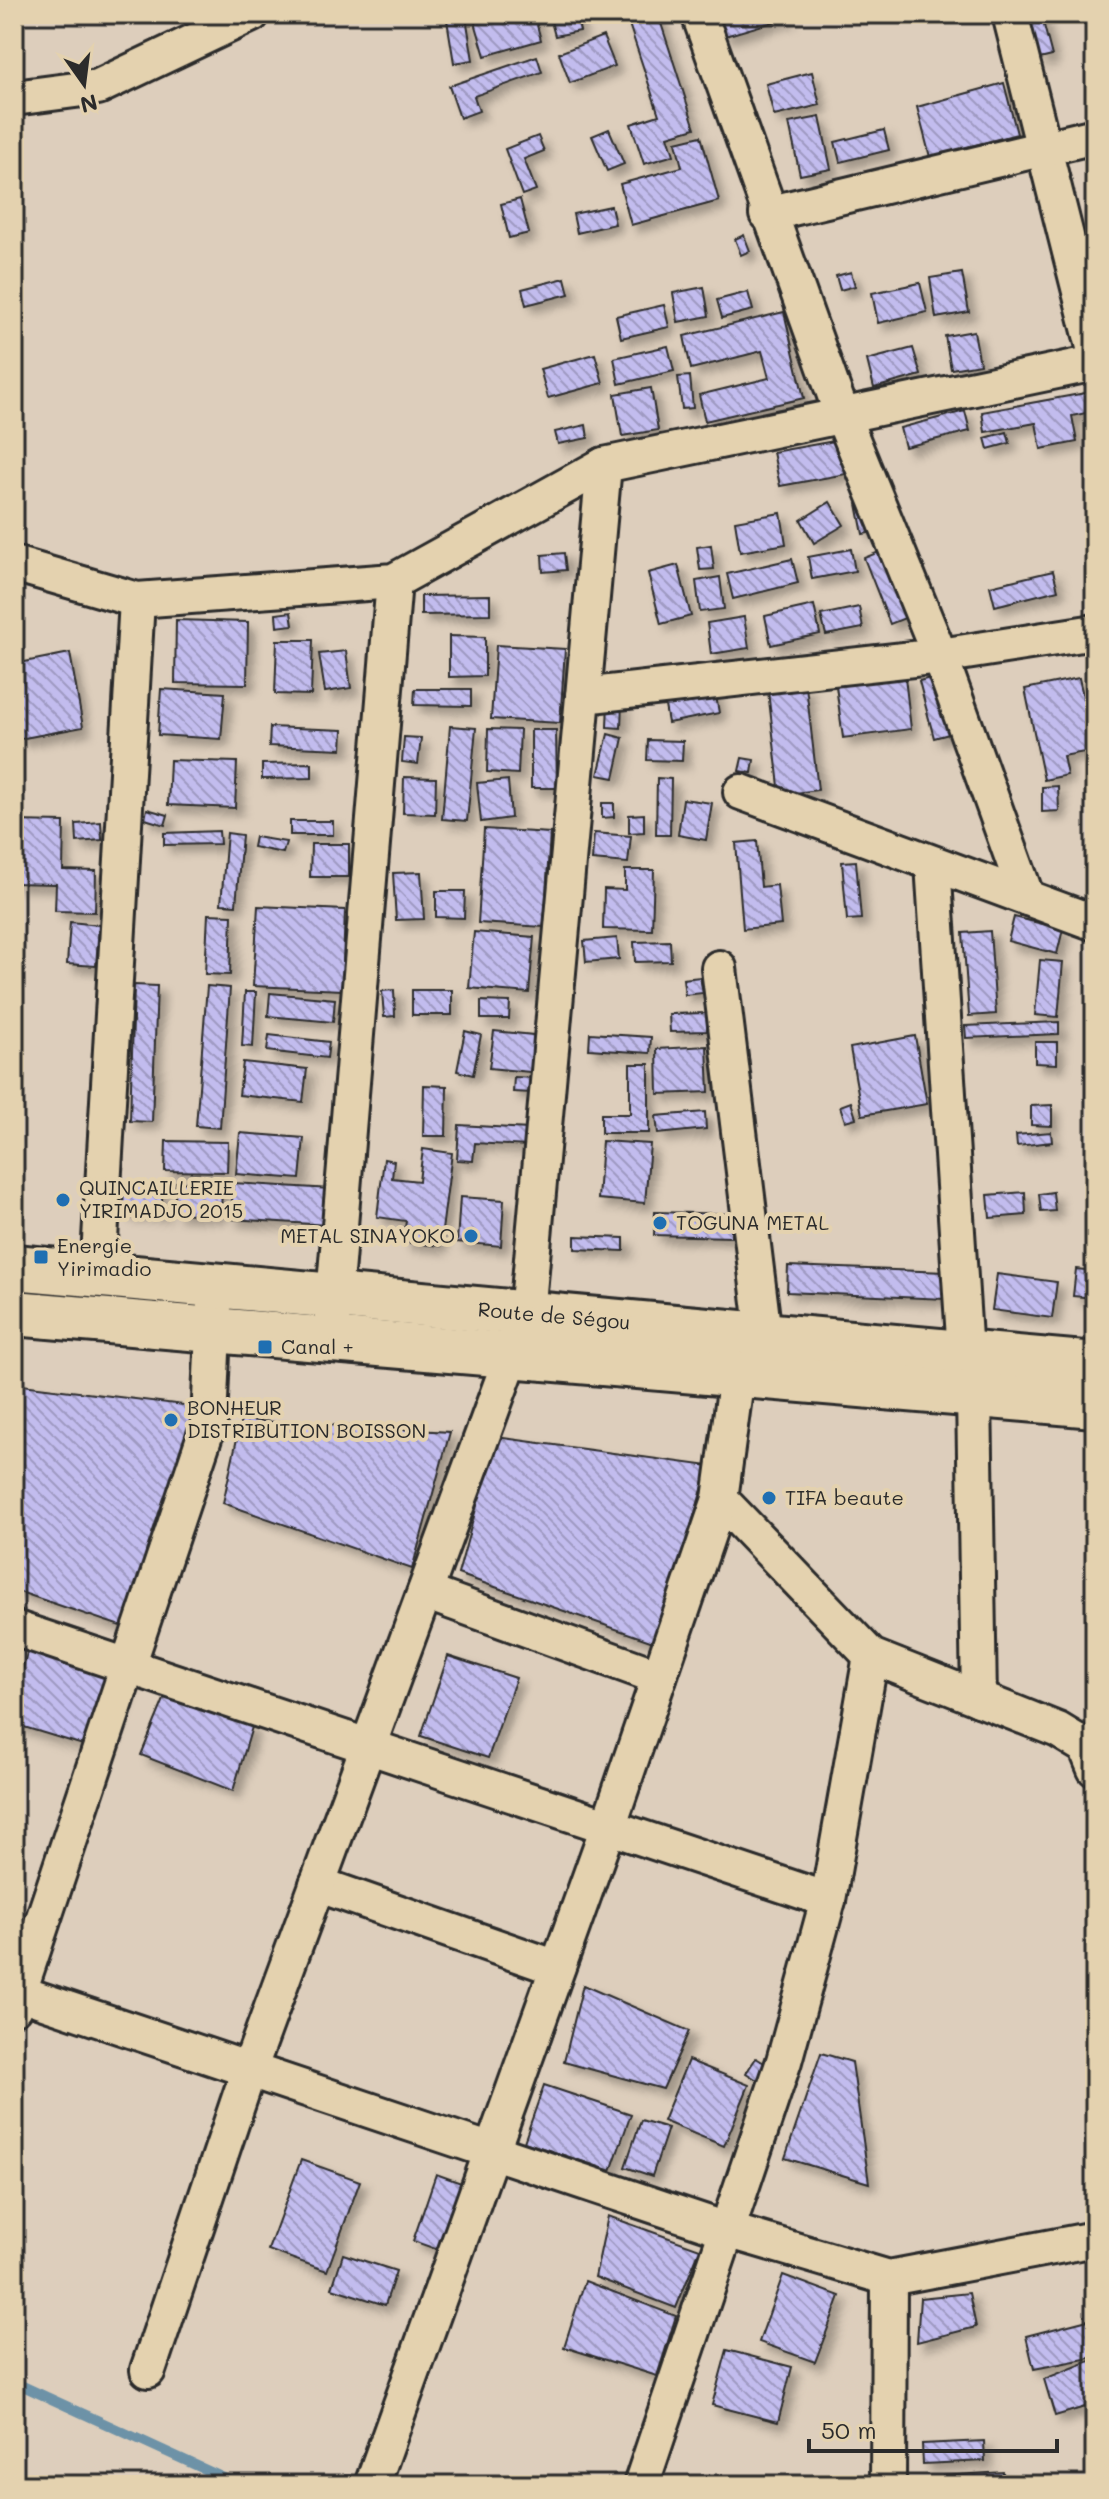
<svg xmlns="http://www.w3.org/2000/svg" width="1109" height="2499" font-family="Mali,sans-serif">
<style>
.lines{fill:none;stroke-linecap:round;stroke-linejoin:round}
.stream{stroke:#6d92a7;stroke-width:10}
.building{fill:url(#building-back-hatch);stroke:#2b2b2b;stroke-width:2;filter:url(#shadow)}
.minor-casing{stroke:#2b2b2b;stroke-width:40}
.trunk-casing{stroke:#2b2b2b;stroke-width:50}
.minor{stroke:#e4d2af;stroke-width:34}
.trunk{stroke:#e4d2af;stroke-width:44}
.poi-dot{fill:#1f6fb2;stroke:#e4d2af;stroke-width:3}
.labels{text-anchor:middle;stroke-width:8;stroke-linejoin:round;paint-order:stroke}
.poi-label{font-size:20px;fill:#2b2b2b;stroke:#e4d2af;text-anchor:start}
.street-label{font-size:20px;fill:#2b2b2b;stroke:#e4d2af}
</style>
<defs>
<pattern id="building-back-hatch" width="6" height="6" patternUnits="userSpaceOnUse" patternTransform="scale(2)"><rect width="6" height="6" fill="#c2bcee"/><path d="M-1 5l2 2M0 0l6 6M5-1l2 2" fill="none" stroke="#9e99c1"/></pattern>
<filter id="shadow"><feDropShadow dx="7" dy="7" stdDeviation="4" flood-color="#0004"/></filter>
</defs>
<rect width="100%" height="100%" fill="#ddcebc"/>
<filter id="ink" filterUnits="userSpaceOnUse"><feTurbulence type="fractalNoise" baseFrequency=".0125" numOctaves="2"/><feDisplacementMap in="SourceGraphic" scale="16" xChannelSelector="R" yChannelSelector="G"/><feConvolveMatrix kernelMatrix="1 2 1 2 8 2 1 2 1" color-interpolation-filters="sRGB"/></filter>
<g filter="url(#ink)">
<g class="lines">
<!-- stream -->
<path class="stream" d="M14,2382L239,2485"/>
</g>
<!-- building -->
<g class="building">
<path d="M490,14H534L541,40L485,56L474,19Z"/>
<path d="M549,14H576L580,31L555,36Z"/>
<path d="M641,14H658L695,128L668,136L674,155L644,164L631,124L659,115L627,18Z"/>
<path d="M718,14H786L787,18L725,36Z"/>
<path d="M1029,14H1041L1052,56L1040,59Z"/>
<path d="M466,17L473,60L454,63L447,20Z"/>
<path d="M603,36L615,66L570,83L559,53Z"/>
<path d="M537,56L542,72L474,96L479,111L460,118L449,86Z"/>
<path d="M812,72L820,105L774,116L766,84Z"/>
<path d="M1004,83L1017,134L930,157L917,107Z"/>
<path d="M820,117L831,169L800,175L789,123Z"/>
<path d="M609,129L624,164L607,171L592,136Z"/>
<path d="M884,130L889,150L840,162L835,142Z"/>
<path d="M538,136L544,151L524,159L536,190L522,195L505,149Z"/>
<path d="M701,136L719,201L631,225L620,184L682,167L676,142Z"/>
<path d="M520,199L529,233L509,238L501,204Z"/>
<path d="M611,206L615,224L577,233L573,214Z"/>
<path d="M744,235L750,251L741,255L735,239Z"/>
<path d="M851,272L855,286L840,290L836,276Z"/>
<path d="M962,273L969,312L936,318L930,278Z"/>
<path d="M565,278L569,294L526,305L522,289Z"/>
<path d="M920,283L927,312L878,323L872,293Z"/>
<path d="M704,287L709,316L678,322L673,293Z"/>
<path d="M748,292L753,310L722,318L717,300Z"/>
<path d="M664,305L669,327L621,338L616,316Z"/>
<path d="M784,312L804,398L705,421L699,395L769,378L762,351L691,369L684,336Z"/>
<path d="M974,331L980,364L951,369L945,336Z"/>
<path d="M668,346L674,371L619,384L614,358Z"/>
<path d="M913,348L921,375L874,388L867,360Z"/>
<path d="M595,354L603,383L548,398L540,369Z"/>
<path d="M690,376L693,408L682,409L678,377Z"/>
<path d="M651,388L658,430L622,436L615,394Z"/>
<path d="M1091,392L1095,411L1072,416L1077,442L1041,449L1036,423L985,432L982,412Z"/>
<path d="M965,411L970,431L905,447L900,428Z"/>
<path d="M586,425L588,438L558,444L555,432Z"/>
<path d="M1007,432L1010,443L988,449L985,438Z"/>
<path d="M840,440L846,474L780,486L773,452Z"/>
<path d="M873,500L879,531L863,534L857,504Z"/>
<path d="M830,502L844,525L814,543L801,520Z"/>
<path d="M781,513L786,544L740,552L735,521Z"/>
<path d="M711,545L714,569L700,570L697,547Z"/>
<path d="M889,548L915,614L890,624L864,558Z"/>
<path d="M851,549L855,571L812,579L808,557Z"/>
<path d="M564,553L566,570L543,572L542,555Z"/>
<path d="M792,559L798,583L733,599L727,574Z"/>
<path d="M678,565L691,616L661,624L648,573Z"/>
<path d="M1053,571L1058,590L995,606L990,586Z"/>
<path d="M720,577L724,609L700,612L696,581Z"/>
<path d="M490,595V614L421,615V596Z"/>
<path d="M814,605L820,634L771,645L765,616Z"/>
<path d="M859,607L863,628L826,635L821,615Z"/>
<path d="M291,612L293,625L277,627L276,614Z"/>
<path d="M744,617L749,648L711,654L707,623Z"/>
<path d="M176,620L248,622L247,684L175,683Z"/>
<path d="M449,636L485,637V676L449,677Z"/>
<path d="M277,640H313L311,695L275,694Z"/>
<path d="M496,645L565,649L560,723L491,719Z"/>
<path d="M346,651L351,688L325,692L319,654Z"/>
<path d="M70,653L83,727L19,739L14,709V664Z"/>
<path d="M905,677L911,729L843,738L836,686Z"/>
<path d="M934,677L949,734L934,738L919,681Z"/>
<path d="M1079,678L1095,750L1063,756L1067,775L1044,780L1025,689Z"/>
<path d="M806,686L818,790L780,795L768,691Z"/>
<path d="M161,689L225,693L221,739L158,735Z"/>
<path d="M415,689H471V706L414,705Z"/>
<path d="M715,690L719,713L668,723L664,700Z"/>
<path d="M608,702H622L621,728L607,727Z"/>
<path d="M450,726L476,728L467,821L442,819Z"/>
<path d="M270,727L343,730L342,749L269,746Z"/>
<path d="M488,729L520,730L518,774L487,772Z"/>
<path d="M531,730H556L557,788H531Z"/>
<path d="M608,734L623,738L614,778L598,775Z"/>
<path d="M404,737L421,738L418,764L402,762Z"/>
<path d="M648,740L683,741L682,761L647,760Z"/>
<path d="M742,758L754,760L752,773L739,771Z"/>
<path d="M170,760L237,762L235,808L168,805Z"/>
<path d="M312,763V778L262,779V764Z"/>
<path d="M404,777L436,778L435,814L403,813Z"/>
<path d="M657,778L671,779L670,835H656Z"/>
<path d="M508,780L511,818L481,822L477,783Z"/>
<path d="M1058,786L1059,811L1042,812V787Z"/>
<path d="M683,799L712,803L706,840L678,835Z"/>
<path d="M602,803H614V817L602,818Z"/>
<path d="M147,809L168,815L165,825L145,819Z"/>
<path d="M644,814V832L629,833V815Z"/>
<path d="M14,821L64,822L63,870L96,871L95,912L55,911L56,884L14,883Z"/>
<rect x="290" y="821" width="43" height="14"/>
<path d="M101,822L102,840L77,842L76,824Z"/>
<path d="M484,829L550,833L544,927L478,923Z"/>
<path d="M219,831L220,844L164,845V833Z"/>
<path d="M227,833L242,835L236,905L221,904Z"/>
<path d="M594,833L631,836L628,863L592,860Z"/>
<path d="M255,837L286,842L283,853L253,847Z"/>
<path d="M757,841L761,887L777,885L781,925L743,929L736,843Z"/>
<path d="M311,844H349V877H310Z"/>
<path d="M856,861L861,919L847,920L842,862Z"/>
<path d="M625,870H654L652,930L603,929L604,889L625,890Z"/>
<path d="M421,872L424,919L396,920L393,873Z"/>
<path d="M436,891H465L464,918L436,917Z"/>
<path d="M258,906L345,910L342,990L253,986Z"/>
<path d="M208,914L232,915L230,975L205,974Z"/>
<path d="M1014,917L1063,929L1057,954L1008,941Z"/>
<path d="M70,922L99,925L96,966L67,964Z"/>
<path d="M990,931L996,1014L969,1016L963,933Z"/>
<path d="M474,932L534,937L529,993L469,988Z"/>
<path d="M617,938L619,959L586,962L584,941Z"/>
<path d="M670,941L671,961L635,962L634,942Z"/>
<path d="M1040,960L1063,962L1058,1017L1035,1015Z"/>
<path d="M700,977L703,993L685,995L683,979Z"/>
<path d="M134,985L157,986L152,1122L130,1121Z"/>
<path d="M207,986L230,988L220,1128L196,1126Z"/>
<path d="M394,990L395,1016L384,1017L382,991Z"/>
<rect x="412" y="990" width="40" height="25"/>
<path d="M245,992H256L253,1047L242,1046Z"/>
<path d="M270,993L335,999L333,1022L268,1016Z"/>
<path d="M481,1001L510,1002L509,1019H481Z"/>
<path d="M707,1013V1031L670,1032L669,1014Z"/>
<path d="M1059,1022V1034L966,1038L965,1026Z"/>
<path d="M465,1031L481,1035L473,1075L457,1071Z"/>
<path d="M494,1031L543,1036L540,1073L489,1068Z"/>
<path d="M590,1033L651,1037L650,1053L589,1049Z"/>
<path d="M269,1035L329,1042L327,1058L267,1051Z"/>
<path d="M915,1036L927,1104L862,1115L850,1048Z"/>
<path d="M1035,1042H1057V1064L1035,1063Z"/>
<path d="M707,1046L709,1092L658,1094L657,1049Z"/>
<path d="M243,1062L307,1069L303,1102L239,1095Z"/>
<path d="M630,1064H649V1133H601V1114H630Z"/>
<path d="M514,1077L534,1078L533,1093L513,1092Z"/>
<path d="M424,1085L447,1086L446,1136H423Z"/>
<path d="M851,1102L856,1118L845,1121L840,1106Z"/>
<path d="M1052,1105V1126L1031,1125V1106Z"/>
<path d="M705,1112L706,1129L658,1134L656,1116Z"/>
<path d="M459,1125L529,1129L527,1146L475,1143L473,1161L457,1160Z"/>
<path d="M1051,1132L1052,1142L1017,1146L1016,1135Z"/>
<path d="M240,1133L304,1138L300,1179L236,1174Z"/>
<path d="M166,1141L228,1142L227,1172L165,1171Z"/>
<path d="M602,1141L650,1144L645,1203L598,1199Z"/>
<path d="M423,1149L452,1153L440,1246L403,1242L406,1221L377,1217L384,1159L394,1161L392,1178L419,1181Z"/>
<path d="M176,1182L222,1185L221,1215L174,1213Z"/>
<path d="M233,1183L331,1189L328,1225L231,1219Z"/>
<path d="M161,1184L163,1213L124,1214L123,1186Z"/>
<path d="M1025,1192L1026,1215L990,1218L988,1195Z"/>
<path d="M1053,1192L1055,1211L1041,1212L1039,1194Z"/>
<path d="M460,1197L504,1200L501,1246L457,1242Z"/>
<path d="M655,1212L731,1214V1237L654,1235Z"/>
<path d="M575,1236L624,1238V1251L575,1249Z"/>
<path d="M788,1266L946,1272L945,1299L787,1292Z"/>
<path d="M1076,1269L1095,1271V1298L1073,1296Z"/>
<path d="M997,1274L1057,1282L1052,1318L992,1310Z"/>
<path d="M14,1384L200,1407L132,1630L14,1590Z"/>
<path d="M241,1420L450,1432L412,1569L223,1503Z"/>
<path d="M496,1437L709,1466L656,1643L458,1574Z"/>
<path d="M30,1643L132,1672L103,1751L14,1724V1698Z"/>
<path d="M448,1656L516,1678L488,1758L421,1736Z"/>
<path d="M165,1697L252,1727L233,1791L141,1755Z"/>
<path d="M583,1985L689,2031L663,2089L564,2062Z"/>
<path d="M821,2053L852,2062L869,2183L785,2158Z"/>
<path d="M756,2058L771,2067L762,2083L746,2073Z"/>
<path d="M688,2060L749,2085L724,2146L663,2121Z"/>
<path d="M544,2085L631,2114L611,2171L524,2142Z"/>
<path d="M641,2120L668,2128L652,2176L625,2167Z"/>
<path d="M301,2160L360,2181L327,2271L268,2250Z"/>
<path d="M436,2174L467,2185L444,2252L413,2241Z"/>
<path d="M608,2216L700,2249L676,2308L595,2277Z"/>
<path d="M343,2254L396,2271L385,2305L332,2288Z"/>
<path d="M783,2275L840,2296L815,2362L759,2342Z"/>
<path d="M585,2281L676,2316L657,2376L564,2347Z"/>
<path d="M969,2293L976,2327L917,2342L920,2298Z"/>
<path d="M1088,2320L1095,2334V2357L1034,2369L1026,2336Z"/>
<path d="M727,2350L792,2367L778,2422L712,2405Z"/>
<path d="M1095,2359V2404L1055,2416L1044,2379Z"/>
<path d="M984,2441L985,2461L923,2464L922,2444Z"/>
<path d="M1003,2472L1004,2485H944L943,2476Z"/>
</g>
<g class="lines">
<!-- minor casing -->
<g class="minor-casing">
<g id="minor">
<path d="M699,14L842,415L940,656L1027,898"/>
<path d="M1010,14L1095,351"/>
<path d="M14,98L98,87L252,14"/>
<path d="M767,214L1095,136"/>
<path d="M14,564L137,600L394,581L604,465L1095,363"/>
<path d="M583,696L940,656L1095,632"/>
<path d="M741,792L1095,923"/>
<path d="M933,864L965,1354"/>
<path d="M719,968L764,1335"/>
<path d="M98,1274L137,600"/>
<path d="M332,1321L394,581"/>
<path d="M974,1395L979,1699"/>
<path d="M720,1499L871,1656L1058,1730L1086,1747L1095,1769"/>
<path d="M425,1592L659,1677"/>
<path d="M14,1628L828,1900"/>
<path d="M317,1884L557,1968"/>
<path d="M14,1991L727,2230L889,2278L1095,2239"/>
<path d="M14,2007L209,1423L214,1306"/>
<path d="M148,2370L249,2070L527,1314L604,465"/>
<path d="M372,2485L608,1827L720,1499L737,1375"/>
<path d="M641,2485L784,2061L828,1900L871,1656"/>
<path d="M888,2485L889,2278"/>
</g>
</g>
<!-- trunk casing -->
<g class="trunk-casing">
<g id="trunk">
<path d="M14,1267L1095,1365"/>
<path d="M14,1313L1095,1405"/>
</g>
</g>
<!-- minor -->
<use href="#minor" class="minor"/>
<!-- trunk -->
<use href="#trunk" class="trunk"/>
</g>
</g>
<!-- markers -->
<g class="poi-dot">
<circle cx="63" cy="1200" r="8"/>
<circle cx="660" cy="1223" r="8"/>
<circle cx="471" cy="1236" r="8"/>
<rect x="33" y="1249" width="16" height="16" rx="4"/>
<rect x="257" y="1339" width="16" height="16" rx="4"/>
<circle cx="171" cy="1420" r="8"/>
<circle cx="769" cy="1498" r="8"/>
</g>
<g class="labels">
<!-- poi labels -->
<g class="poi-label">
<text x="79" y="1195">QUINCAILLERIE<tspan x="79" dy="23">YIRIMADJO 2015</tspan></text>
<text x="676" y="1230">TOGUNA METAL</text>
<text x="455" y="1243" text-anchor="end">METAL SINAYOKO</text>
<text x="57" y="1253">Energie<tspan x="57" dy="23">Yirimadio</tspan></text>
<text x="281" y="1354">Canal +</text>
<text x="187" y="1415">BONHEUR<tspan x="187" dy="23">DISTRIBUTION BOISSON</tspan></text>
<text x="785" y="1505">TIFA beaute</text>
</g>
<!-- street labels -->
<g class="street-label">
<text transform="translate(554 1316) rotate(5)" y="7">Route de Ségou</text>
</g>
</g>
<!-- margin -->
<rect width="1109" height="2499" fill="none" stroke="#e4d2af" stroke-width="48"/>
<rect x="24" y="24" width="1061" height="2451" fill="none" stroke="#2b2b2b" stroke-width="3" filter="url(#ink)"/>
<!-- north arrow -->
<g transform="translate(84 84) rotate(166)" stroke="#e4d2af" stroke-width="6" paint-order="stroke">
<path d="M0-6L14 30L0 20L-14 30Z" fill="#2b2b2b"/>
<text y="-12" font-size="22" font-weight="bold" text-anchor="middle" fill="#2b2b2b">N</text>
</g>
<!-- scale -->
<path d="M809 2439v12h248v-12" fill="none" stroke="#2b2b2b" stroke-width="4"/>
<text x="821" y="2439" font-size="24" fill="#2b2b2b" stroke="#e4d2af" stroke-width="6" paint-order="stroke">50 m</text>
</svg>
